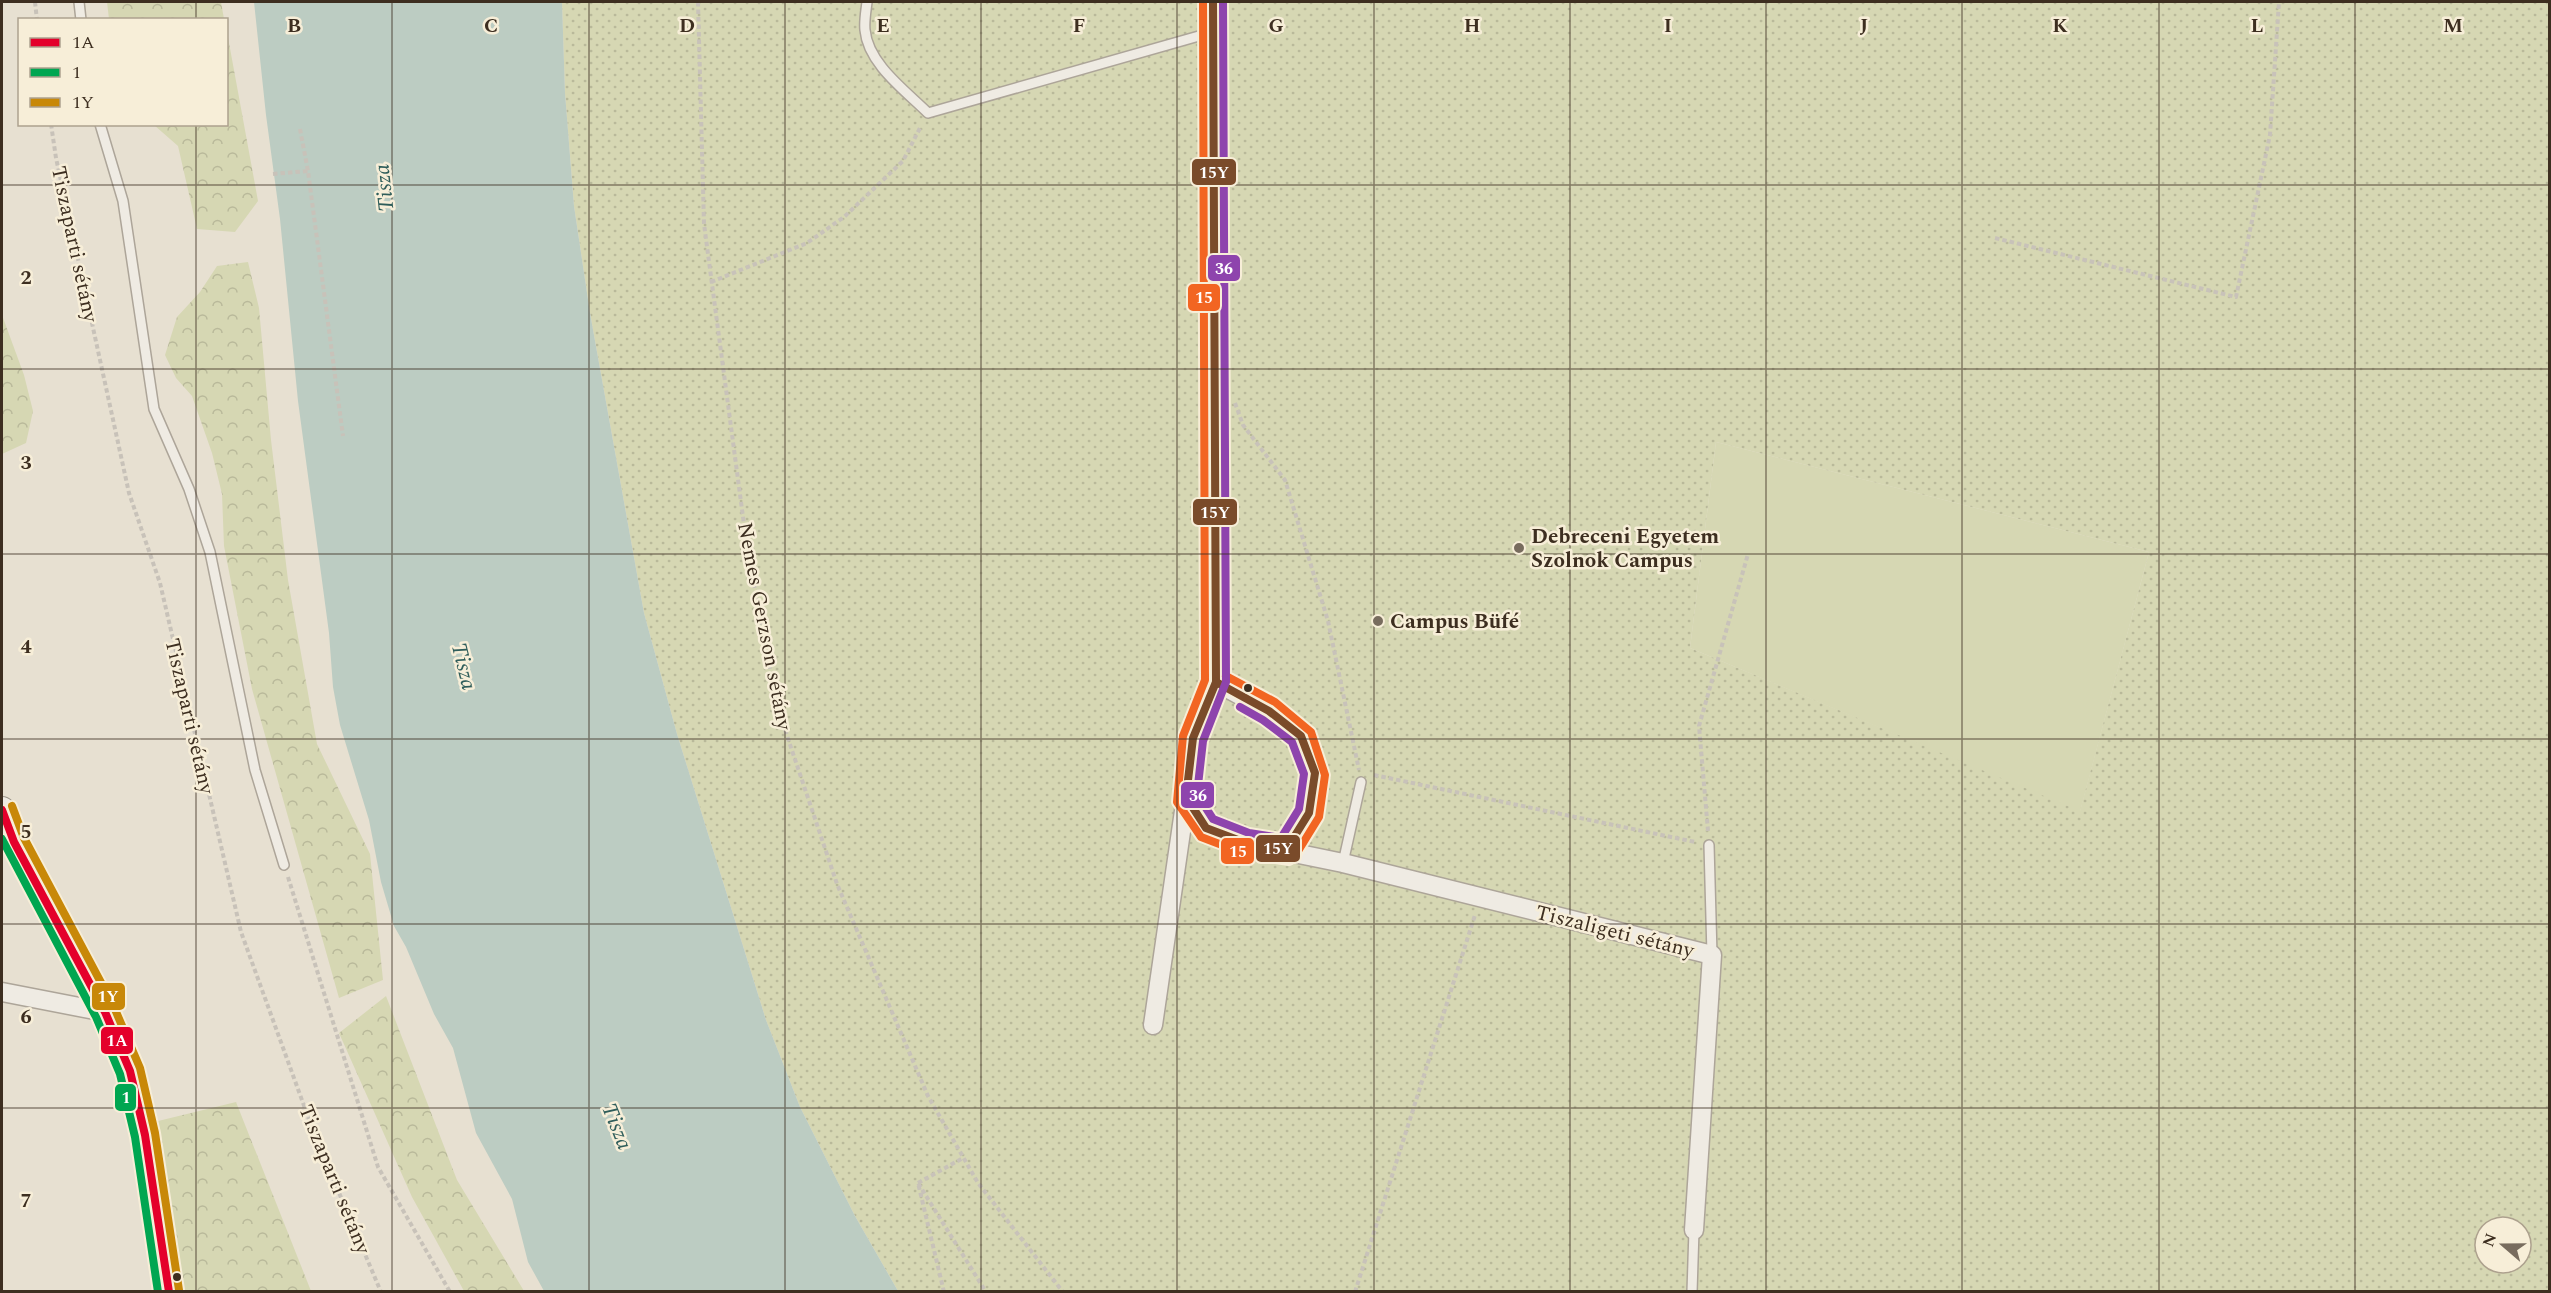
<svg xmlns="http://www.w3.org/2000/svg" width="2551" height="1293" font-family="Spectral,serif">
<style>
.grass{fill:#d6d7b3}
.forest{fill:url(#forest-crowns)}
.park{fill:url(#park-dots);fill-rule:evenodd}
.water{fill:#bcccc2}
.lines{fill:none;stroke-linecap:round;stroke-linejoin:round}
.lane-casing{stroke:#ada599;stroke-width:12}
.street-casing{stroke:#ada599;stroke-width:21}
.secondary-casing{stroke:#9c958a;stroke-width:28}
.path{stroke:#c8c2b9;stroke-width:4;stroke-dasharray:4.5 3;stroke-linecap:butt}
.lane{stroke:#efebe3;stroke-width:9}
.street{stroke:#efebe3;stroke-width:18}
.secondary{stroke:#efebe3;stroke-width:26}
.bus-1-casing{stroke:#f7eed8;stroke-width:12}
.bus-2-casing{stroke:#f7eed8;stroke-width:12}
.bus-3-casing{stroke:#f7eed8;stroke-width:12}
.bus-4-casing{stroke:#f7eed8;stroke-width:12}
.bus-5-casing{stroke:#f7eed8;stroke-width:12}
.bus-6-casing{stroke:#f7eed8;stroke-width:12}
.bus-1{stroke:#e4002b;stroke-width:8}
.bus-2{stroke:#00a651;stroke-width:8}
.bus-3{stroke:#c88808;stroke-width:8}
.bus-4{stroke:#7a4b2a;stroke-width:8}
.bus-5{stroke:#f26522;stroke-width:8}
.bus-6{stroke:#8e44ad;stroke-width:8}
.grid{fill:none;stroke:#3d2e20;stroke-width:1.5;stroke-opacity:0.55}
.poi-dot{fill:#786c5e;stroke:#f7eed8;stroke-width:2}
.bus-dot{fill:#3d2e20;stroke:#f7eed8;stroke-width:2}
.labels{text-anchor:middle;stroke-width:5;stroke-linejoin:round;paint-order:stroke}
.street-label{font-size:21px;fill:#3d2e20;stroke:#f7eed8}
.poi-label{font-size:21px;font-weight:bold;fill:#3d2e20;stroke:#f7eed8;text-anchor:start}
.water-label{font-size:22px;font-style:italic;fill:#2f5d5a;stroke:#f7eed8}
.grid-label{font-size:20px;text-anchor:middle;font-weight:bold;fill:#3d2e20;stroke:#f7eed8;stroke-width:5;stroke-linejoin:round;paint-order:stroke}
.line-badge{stroke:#f7eed8;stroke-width:2}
.badge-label{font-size:16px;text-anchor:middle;font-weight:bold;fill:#fff}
</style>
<defs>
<pattern id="forest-crowns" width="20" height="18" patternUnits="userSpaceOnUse" patternTransform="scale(1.5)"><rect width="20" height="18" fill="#d6d7b3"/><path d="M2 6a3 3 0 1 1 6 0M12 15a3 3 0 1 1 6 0" fill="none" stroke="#b9b99a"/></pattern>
<pattern id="park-dots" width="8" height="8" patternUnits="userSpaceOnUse" patternTransform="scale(1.5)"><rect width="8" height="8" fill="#d6d7b3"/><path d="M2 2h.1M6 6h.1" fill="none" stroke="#b9b99a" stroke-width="1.8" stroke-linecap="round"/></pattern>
</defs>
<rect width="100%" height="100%" fill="#e7e0d1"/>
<!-- grass -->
<path class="grass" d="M1716,442L2149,552L2080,812L1690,648Z"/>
<!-- forest -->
<g class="forest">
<path d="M107,2H221L224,19H109Z"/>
<path d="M227,32L258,201L235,232L197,229L178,146L154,125L226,124Z"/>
<path d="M248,262L259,308L271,440L288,580L317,744L370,854L383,980L339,998L252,689L224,546L222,494L212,453L192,396L176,378L165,355L177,317L200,292L217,266Z"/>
<path d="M2,315L24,375L33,411L26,443L2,454Z"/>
<path d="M386,996L457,1180L524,1291H464L412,1197L339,1033Z"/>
<path d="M236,1102L311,1291H175L154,1122Z"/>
</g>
<!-- park -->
<path class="park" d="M562,2H2549V1291H898L855,1216L800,1107L766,1020L677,734L644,613L590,313L574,206L565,93ZM1716,442L2149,552L2080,811L1690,648ZM2485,1227H2521V1263H2485Z"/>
<!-- water -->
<path class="water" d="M254,2H562L565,93L574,206L590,313L644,613L677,734L766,1020L800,1107L855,1216L898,1291H544L528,1262L512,1199L476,1133L453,1048L434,1014L406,947L394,926L381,882L369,820L340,725L333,687L329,633L298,401L280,219L266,115Z"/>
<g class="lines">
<!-- lane casing -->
<g class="lane-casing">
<g id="lane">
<path d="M79,2L81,20"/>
<path d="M867,2C866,11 864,21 865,30C868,64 906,91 928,113L1213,32"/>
<path d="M100,124L123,201L154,409L189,489L210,552L255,770L284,865"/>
<path d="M1269,711L1301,736L1315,773L1309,813L1286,850"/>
<path d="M1709,845L1712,955"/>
<path d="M1343,863L1361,782"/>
<path d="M1692,1292L1694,1230"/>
</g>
</g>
<!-- street casing -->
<g class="street-casing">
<g id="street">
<path d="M1213,2L1216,682L1193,738L1186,797L1206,828L1246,843L1343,863L1712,955L1694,1230"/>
<path d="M1216,682L1269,711"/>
<path d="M2,992L105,1012"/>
<path d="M1153,1025L1186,797"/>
</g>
</g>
<!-- secondary casing -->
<g class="secondary-casing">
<path id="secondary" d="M2,810L14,842L105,1012L130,1071L145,1135L169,1292"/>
</g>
<!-- path -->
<g class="path">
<path d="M35,2L37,20"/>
<path d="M698,2L704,224L747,547L777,706L837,884L928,1096L978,1183L1063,1292"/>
<path d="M51,124L56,158L129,493L160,583L241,932L315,1136L381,1292"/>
<path d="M300,129L308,171L343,436"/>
<path d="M273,174L308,171"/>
<path d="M1995,238L2236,297L2270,135L2279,2"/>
<path d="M711,282L807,243L844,217L903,161L921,126"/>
<path d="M1235,403L1243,425L1285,480L1328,621L1359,770"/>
<path d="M1374,775L1695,842"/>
<path d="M1708,831L1699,726L1748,554"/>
<path d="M288,877L378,1167L450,1292"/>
<path d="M918,1183L963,1158"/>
<path d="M944,1292L918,1183L986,1292"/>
<path d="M1355,1292L1475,915"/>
</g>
<!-- lane -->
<use href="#lane" class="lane"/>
<!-- street -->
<use href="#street" class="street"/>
<!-- secondary -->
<use href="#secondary" class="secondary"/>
<!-- bus-1 casing -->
<g class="bus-1-casing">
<path id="bus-1" d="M2,810L14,842L105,1012L130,1071L145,1135L169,1292"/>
</g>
<!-- bus-2 casing -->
<g class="bus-2-casing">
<path id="bus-2" d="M2,839L96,1017L120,1074L135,1137L158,1292"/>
</g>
<!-- bus-3 casing -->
<g class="bus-3-casing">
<path id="bus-3" d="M12,806L24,838L114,1007L140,1068L155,1133L179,1290"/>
</g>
<!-- bus-4 casing -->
<g class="bus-4-casing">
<g id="bus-4">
<path d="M1213,2L1216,682"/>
<path d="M1216,682L1269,711L1301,736L1315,773L1309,813L1286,850L1246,843L1206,828L1186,797L1193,738Z"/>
</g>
</g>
<!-- bus-5 casing -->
<g class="bus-5-casing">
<path id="bus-5" d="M1203,2L1205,680L1183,736L1177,802L1201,837L1243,853L1289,860L1295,856L1319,817L1325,775L1311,732L1275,702L1226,676"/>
</g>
<!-- bus-6 casing -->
<g class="bus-6-casing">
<path id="bus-6" d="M1223,2L1226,682L1203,741L1197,794L1213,819L1249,833L1281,838L1299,809L1304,774L1292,742L1263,720L1240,707"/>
</g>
<!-- bus-1 -->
<use href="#bus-1" class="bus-1"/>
<!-- bus-2 -->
<use href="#bus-2" class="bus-2"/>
<!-- bus-3 -->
<use href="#bus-3" class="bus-3"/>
<!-- bus-4 -->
<use href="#bus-4" class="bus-4"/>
<!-- bus-5 -->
<use href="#bus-5" class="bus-5"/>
<!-- bus-6 -->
<use href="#bus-6" class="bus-6"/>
</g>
<!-- grid -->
<path class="grid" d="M196,2V20M392,2V1292M589,2V1292M785,2V1292M981,2V1292M1177,2V1292M1374,2V1292M1570,2V1292M1766,2V1292M1962,2V1292M2159,2V1292M2355,2V1292M196,124V1292M2,185H2550M2,369H2550M2,554H2550M2,739H2550M2,924H2550M2,1108H2550"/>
<!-- markers -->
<g class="poi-dot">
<circle cx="1519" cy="548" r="6"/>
<circle cx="1378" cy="621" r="6"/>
</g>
<g class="bus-dot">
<circle cx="1248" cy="688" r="5"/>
<circle cx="177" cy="1277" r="5"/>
</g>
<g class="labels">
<!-- street labels -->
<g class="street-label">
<text transform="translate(75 244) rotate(78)" y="7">Tiszaparti sétány</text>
<text transform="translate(765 626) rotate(79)" y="7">Nemes Gerzson sétány</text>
<text transform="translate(190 716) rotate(77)" y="7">Tiszaparti sétány</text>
<text transform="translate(1615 931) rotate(14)" y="7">Tiszaligeti sétány</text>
<text transform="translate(335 1179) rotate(68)" y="7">Tiszaparti sétány</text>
</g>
<!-- poi labels -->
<g class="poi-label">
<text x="1531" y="543">Debreceni Egyetem<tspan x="1531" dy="24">Szolnok Campus</tspan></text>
<text x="1390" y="628">Campus Büfé</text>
</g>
<!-- water labels -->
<g class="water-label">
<text transform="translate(383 188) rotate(-96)" y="8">Tisza</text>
<text transform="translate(465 666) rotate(76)" y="8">Tisza</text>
<text transform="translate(618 1126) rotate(68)" y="8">Tisza</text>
</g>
</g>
<g class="grid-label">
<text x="294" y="32">B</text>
<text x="491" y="32">C</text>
<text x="687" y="32">D</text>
<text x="883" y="32">E</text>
<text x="1079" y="32">F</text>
<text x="1276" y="32">G</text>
<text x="1472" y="32">H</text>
<text x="1668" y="32">I</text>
<text x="1864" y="32">J</text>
<text x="2060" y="32">K</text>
<text x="2257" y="32">L</text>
<text x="2453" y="32">M</text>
<text x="26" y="284">2</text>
<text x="26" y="469">3</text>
<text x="26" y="653">4</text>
<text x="26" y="838">5</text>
<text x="26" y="1023">6</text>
<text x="26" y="1207">7</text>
</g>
<g class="line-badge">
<rect x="1191" y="158" width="46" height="28" rx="6" fill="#7a4b2a"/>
<rect x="1207" y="254" width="34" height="28" rx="6" fill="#8e44ad"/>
<rect x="1187" y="283" width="34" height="29" rx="6" fill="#f26522"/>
<rect x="1192" y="498" width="46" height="28" rx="6" fill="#7a4b2a"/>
<rect x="1180" y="781" width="35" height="28" rx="6" fill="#8e44ad"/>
<rect x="1255" y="834" width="46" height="29" rx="6" fill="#7a4b2a"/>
<rect x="1220" y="837" width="35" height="28" rx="6" fill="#f26522"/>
<rect x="91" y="982" width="35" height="29" rx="6" fill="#c88808"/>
<rect x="100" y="1026" width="34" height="29" rx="6" fill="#e4002b"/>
<rect x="114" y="1083" width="23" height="29" rx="6" fill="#00a651"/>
</g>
<g class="badge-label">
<text x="1214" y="178">15Y</text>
<text x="1224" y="274">36</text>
<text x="1204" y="303">15</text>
<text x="1215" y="518">15Y</text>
<text x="1198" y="801">36</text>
<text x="1278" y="854">15Y</text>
<text x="1238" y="857">15</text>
<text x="108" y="1002">1Y</text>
<text x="117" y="1046">1A</text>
<text x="126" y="1103">1</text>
</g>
<!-- border -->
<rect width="2551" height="1293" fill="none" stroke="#3d2e20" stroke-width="6"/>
<!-- legend -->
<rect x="18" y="18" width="210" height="108" fill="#f7eed8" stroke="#ada18e" stroke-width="1.5"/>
<rect x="30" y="38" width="30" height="9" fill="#e4002b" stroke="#ada18e" stroke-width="1.5"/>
<text x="72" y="48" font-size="18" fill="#3d2e20">1A</text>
<rect x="30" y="68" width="30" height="9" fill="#00a651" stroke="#ada18e" stroke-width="1.5"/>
<text x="72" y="78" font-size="18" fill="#3d2e20">1</text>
<rect x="30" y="98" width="30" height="9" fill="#c88808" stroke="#ada18e" stroke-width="1.5"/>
<text x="72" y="108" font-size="18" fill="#3d2e20">1Y</text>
<!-- north arrow -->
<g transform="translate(2503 1245) rotate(290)"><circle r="28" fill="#f7eed8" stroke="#ada18e" stroke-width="1.5"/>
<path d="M0-4.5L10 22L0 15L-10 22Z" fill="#786c5e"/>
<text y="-9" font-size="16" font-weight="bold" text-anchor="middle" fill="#3d2e20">N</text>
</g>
</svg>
